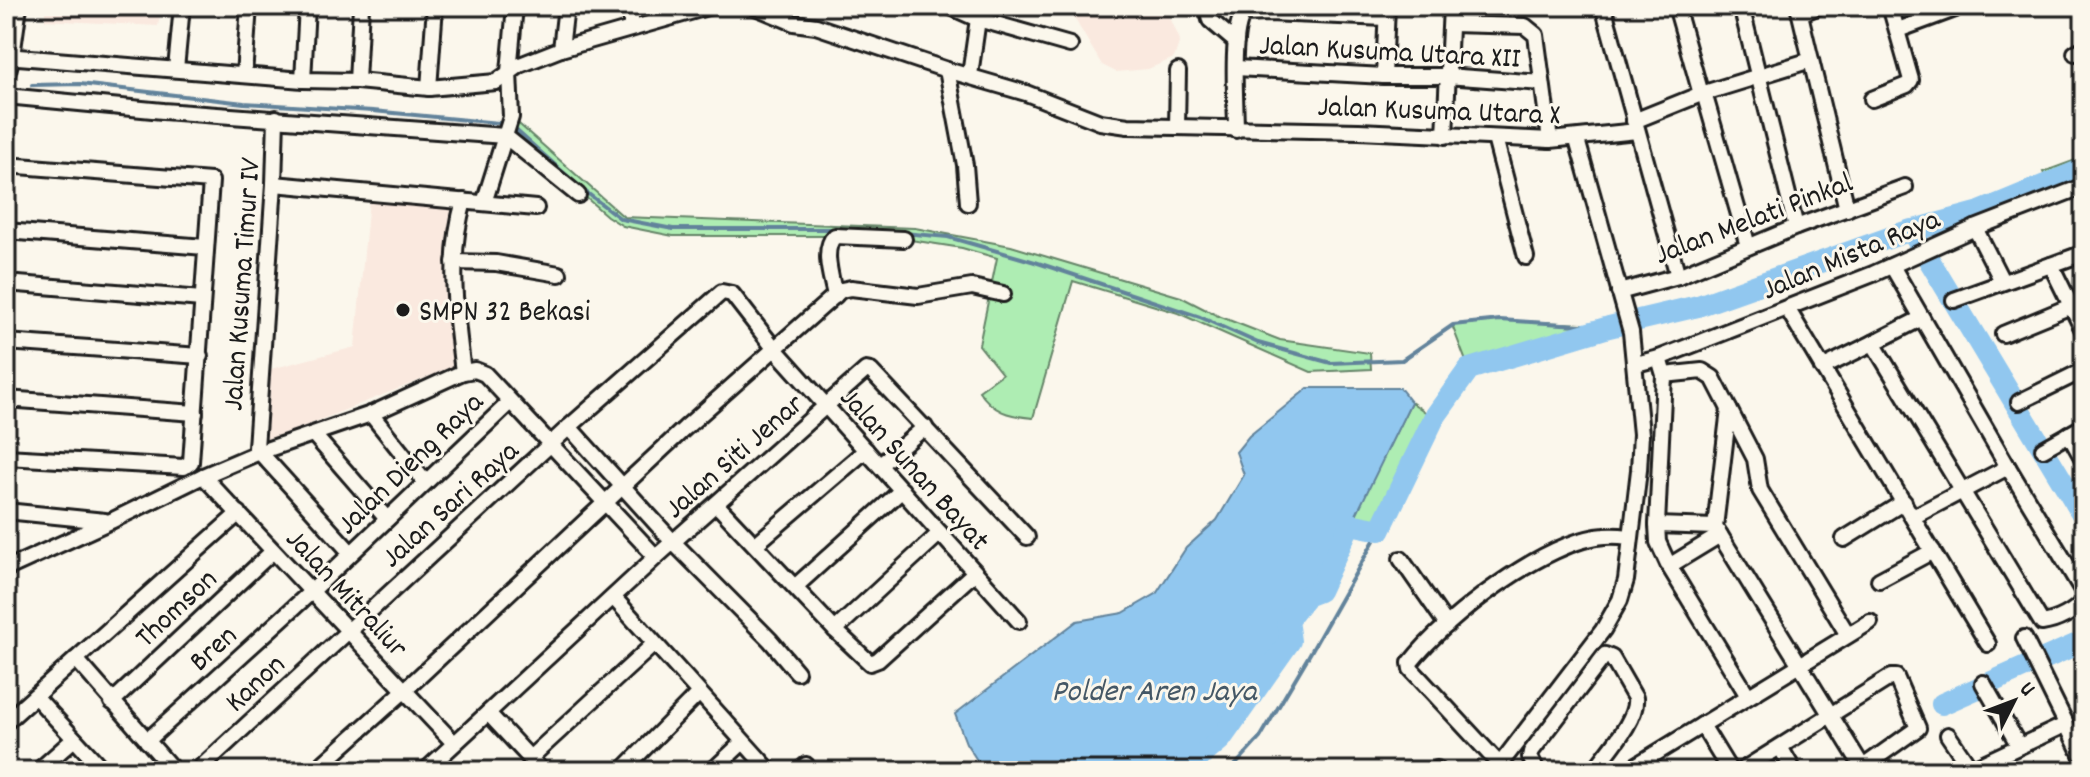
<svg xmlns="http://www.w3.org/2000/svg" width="2090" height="777" font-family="Dekko,sans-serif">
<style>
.built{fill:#fae9df}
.green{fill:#aeedb3;stroke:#658468;stroke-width:2}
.water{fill:#91c7ef;stroke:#62839b;stroke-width:2}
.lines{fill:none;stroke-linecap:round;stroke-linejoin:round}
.stream{stroke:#62839b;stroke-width:4}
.river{stroke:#91c7ef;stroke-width:22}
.minor-casing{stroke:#1c1c1c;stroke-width:20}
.minor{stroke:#fbf7ec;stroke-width:14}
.poi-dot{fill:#1c1c1c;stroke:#fbf7ec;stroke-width:3}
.labels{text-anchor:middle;stroke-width:6;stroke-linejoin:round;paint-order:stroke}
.street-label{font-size:30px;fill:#1c1c1c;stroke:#fbf7ec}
.poi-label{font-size:30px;fill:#1c1c1c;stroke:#fbf7ec;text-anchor:start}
.water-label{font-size:32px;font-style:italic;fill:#455866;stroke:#fbf7ec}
</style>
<rect width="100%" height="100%" fill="#fbf7ec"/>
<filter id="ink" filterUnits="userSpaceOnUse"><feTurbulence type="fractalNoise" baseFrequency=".0125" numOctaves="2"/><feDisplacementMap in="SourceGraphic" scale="16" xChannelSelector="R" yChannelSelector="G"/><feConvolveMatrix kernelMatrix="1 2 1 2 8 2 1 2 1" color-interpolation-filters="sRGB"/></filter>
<g filter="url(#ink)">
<!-- built -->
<g class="built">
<path d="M45,6H162L158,26L45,20Z"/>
<path d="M1067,6H1165L1180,40L1174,58L1148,69L1116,72L1102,65Z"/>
<path d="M369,200L454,207L445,274L453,367L262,443L271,369L355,347Z"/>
</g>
<!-- green -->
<g class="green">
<path d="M511,117L624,217L915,228L1011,246L1181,297L1216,315L1280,340L1370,353L1371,369L1311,372L1178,313L1073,281L1033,418C1009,416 993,412 979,391L1002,374L979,345L997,258L962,248L904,239L835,236H673L623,226L607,216L508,130Z"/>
<path d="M2084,157V186L2056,197L2043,172Z"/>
<path d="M1621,314L1629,332L1604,330L1469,369L1452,325L1500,320L1604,325Z"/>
<path d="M1411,402L1434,418L1380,530L1350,524Z"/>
</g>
<!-- water -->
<path class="water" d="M1308,388H1400L1411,402L1319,591L1306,596L1287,620L1290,641L1221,739L1184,771H984L966,743L955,714L1077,621L1123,613L1156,594L1186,548L1217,520L1244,475L1236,452L1249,436Z"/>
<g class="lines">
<!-- stream -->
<g class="stream">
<path d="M32,85L80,84L244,103L373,111L509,124L582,189L621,219L673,229H843"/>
<path d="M903,233L948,237L1035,262L1200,317L1258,343L1331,363L1402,360L1453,325L1500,320L1609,327L1469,369L1434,418L1380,530L1308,657L1260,738L1230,771"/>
</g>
<!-- river -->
<g class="river">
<path d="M1899,234L1980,212L2084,169"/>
<path d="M1942,704L2084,641"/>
<path d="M1184,771L1221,739L1290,641L1287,620L1306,596L1319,591L1350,524L1380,530L1434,418L1469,369L1609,327L1698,306L1911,230L2084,517"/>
</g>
<!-- minor casing -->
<g class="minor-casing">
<g id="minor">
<path d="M753,6L794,23L816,26L947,70L1026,93L1100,122L1128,126L1359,131L1550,140L1637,131"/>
<path d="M949,6L978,19L1070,45"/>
<path d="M1207,6L1210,20L1236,42"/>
<path d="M1603,6L1678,276"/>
<path d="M1676,6L1701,94"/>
<path d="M1741,6L1796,227"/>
<path d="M1800,14L1819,6"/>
<path d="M1451,24L1525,26L1536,35L1550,140"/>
<path d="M631,28V6"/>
<path d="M1898,30L1955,9"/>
<path d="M561,49L566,6"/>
<path d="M2075,53L2084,48"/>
<path d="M6,56L303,80L357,81L429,88L496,82L520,65L561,49L711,6"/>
<path d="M1811,60L1847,209"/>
<path d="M1236,68L1384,76H1446L1542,83"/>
<path d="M176,69L182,6"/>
<path d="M947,70L965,165L968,203"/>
<path d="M244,75L249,6"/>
<path d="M970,75L978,19"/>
<path d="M1384,76L1387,6"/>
<path d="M6,78L12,56L19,6"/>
<path d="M303,80L307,6"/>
<path d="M357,81L361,6"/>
<path d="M429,88L435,6"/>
<path d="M1704,93L1748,246"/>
<path d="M6,96L163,111L505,136L578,195"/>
<path d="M1872,99L1907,85L1911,80L1890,6"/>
<path d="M276,118L274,184L256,448L351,553"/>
<path d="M1634,121L1701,94L1811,60L1798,6"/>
<path d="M1177,127L1178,71"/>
<path d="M1236,130C1236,103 1230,34 1243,14L1269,13L1386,18"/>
<path d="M1445,136L1451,6"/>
<path d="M1495,138L1526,257"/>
<path d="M6,165L211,181L191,462L184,467L6,457"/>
<path d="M274,184L536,208"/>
<path d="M484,203L511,117L509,72L515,6"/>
<path d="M1975,228L2002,281"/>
<path d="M6,231L205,247"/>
<path d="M454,262L496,263L559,274"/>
<path d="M2051,265L2084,332"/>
<path d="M6,283L202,299"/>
<path d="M1619,292L1678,276L1796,227L1905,187"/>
<path d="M835,296C832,279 821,249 835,236L904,239"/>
<path d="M1954,300L2084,253"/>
<path d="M1787,308L1988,644"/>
<path d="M2003,334L2071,306"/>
<path d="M6,342L200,356"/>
<path d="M1873,343L1922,318"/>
<path d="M1659,358L1664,375L1657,525L1658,542L1669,566L1748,696"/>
<path d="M1636,364L1659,358L1873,274L1975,228L2084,186"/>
<path d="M1822,368L1873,343L2042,623C2057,621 2075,612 2084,600L2082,590L2008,467L1892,266"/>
<path d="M463,372C456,315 447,258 464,201"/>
<path d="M1664,375L1702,371L1713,378L1755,459L1760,490L1848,635"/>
<path d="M6,399L195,413"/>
<path d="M2019,402L2084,370"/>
<path d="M1729,409L1715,527L1865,771"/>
<path d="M371,414L425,482"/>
<path d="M569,427L673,542L770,640L797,672"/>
<path d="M2069,434L2084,461"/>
<path d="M314,435L387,519"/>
<path d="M2043,449L2084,426"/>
<path d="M880,465L925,427"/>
<path d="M203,476L454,743"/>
<path d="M716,504L835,630L870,663L878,660L974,573"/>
<path d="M6,511L105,521"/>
<path d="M1913,517L2008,467"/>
<path d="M1657,525L1715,527"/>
<path d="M1844,539L1904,502"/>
<path d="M756,544L866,450"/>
<path d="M1401,559L1447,625"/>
<path d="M1669,566L1720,535"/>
<path d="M6,569L111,521L203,476L257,453L371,414L463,372L475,370L485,374L656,557"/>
<path d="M1879,580L1933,551"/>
<path d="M796,586L902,490"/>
<path d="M614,598L770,771"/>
<path d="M835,630L940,533"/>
<path d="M2024,638L2084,760"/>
<path d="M76,659L174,771"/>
<path d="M1983,683L2019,746"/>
<path d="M35,696L104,771"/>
<path d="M112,702L273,551"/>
<path d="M488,713L542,771"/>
<path d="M6,722L239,513"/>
<path d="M1702,725L1730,771"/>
<path d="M1948,735L1971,769L2065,725"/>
<path d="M147,741L311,592L509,403"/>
<path d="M1780,747L1794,771"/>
<path d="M530,758L654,644"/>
<path d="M1500,765L1411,669L1410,663C1446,617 1546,540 1605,536C1613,535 1622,536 1630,537"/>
<path d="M1437,769L1439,771"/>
<path d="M38,771L74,739"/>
<path d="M197,771L569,427L722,292L732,294L774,348L1019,621"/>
<path d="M315,771L405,690L685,428L841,290L851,288L918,296L972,287L1003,294"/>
<path d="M425,771L656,557L866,370L871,371L1027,537"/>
<path d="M622,771L699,693"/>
<path d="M712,771L743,742"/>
<path d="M799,771L806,765"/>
<path d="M1495,771L1603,630L1620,600L1626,580L1639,470L1641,434L1631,332L1577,140"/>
<path d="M1537,771L1530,757L1531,752L1605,655L1612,658L1635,698C1638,720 1606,753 1594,771"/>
<path d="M1627,771L1870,622"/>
<path d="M1741,771L1891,677H1896L1918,728L1863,767"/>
</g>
</g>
<!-- minor -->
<use href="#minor" class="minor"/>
</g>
</g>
<!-- markers -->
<circle class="poi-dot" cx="403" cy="310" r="8"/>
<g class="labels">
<!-- street labels -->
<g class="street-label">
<text transform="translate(1390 50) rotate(3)" y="10">Jalan Kusuma Utara XII</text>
<text transform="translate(1439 109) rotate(2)" y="10">Jalan Kusuma Utara X</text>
<text transform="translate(1753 217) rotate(-21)" y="10">Jalan Melati Pinkal</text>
<text transform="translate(1850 253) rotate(-23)" y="10">Jalan Mista Raya</text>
<text transform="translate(240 284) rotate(-86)" y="10">Jalan Kusuma Timur IV</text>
<text transform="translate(733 455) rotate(-41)" y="10">Jalan Siti Jenar</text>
<text transform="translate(409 462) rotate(-44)" y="10">Jalan Dieng Raya</text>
<text transform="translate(916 468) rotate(48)" y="10">Jalan Sunan Bayat</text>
<text transform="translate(449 503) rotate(-42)" y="10">Jalan Sari Raya</text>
<text transform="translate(348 592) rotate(47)" y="10">Jalan Mitraliur</text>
<text transform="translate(175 607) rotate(-43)" y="10">Thomson</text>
<text transform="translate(212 647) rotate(-42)" y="10">Bren</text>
<text transform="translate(254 682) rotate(-43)" y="10">Kanon</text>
</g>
<!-- poi labels -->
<g class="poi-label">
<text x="419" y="320">SMPN 32 Bekasi</text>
</g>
<!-- water labels -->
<g class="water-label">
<text x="1154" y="700">Polder Aren Jaya</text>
</g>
</g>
<!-- margin -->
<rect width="2090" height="777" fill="none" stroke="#fbf7ec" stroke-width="32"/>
<rect x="16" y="16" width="2058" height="745" fill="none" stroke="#1c1c1c" stroke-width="3" filter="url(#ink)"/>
<!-- north arrow -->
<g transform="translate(2014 701) rotate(48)" stroke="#fbf7ec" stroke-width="6" paint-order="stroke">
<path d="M0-6L14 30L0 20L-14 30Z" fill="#1c1c1c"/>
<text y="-12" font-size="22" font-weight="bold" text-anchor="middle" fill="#1c1c1c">U</text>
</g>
</svg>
